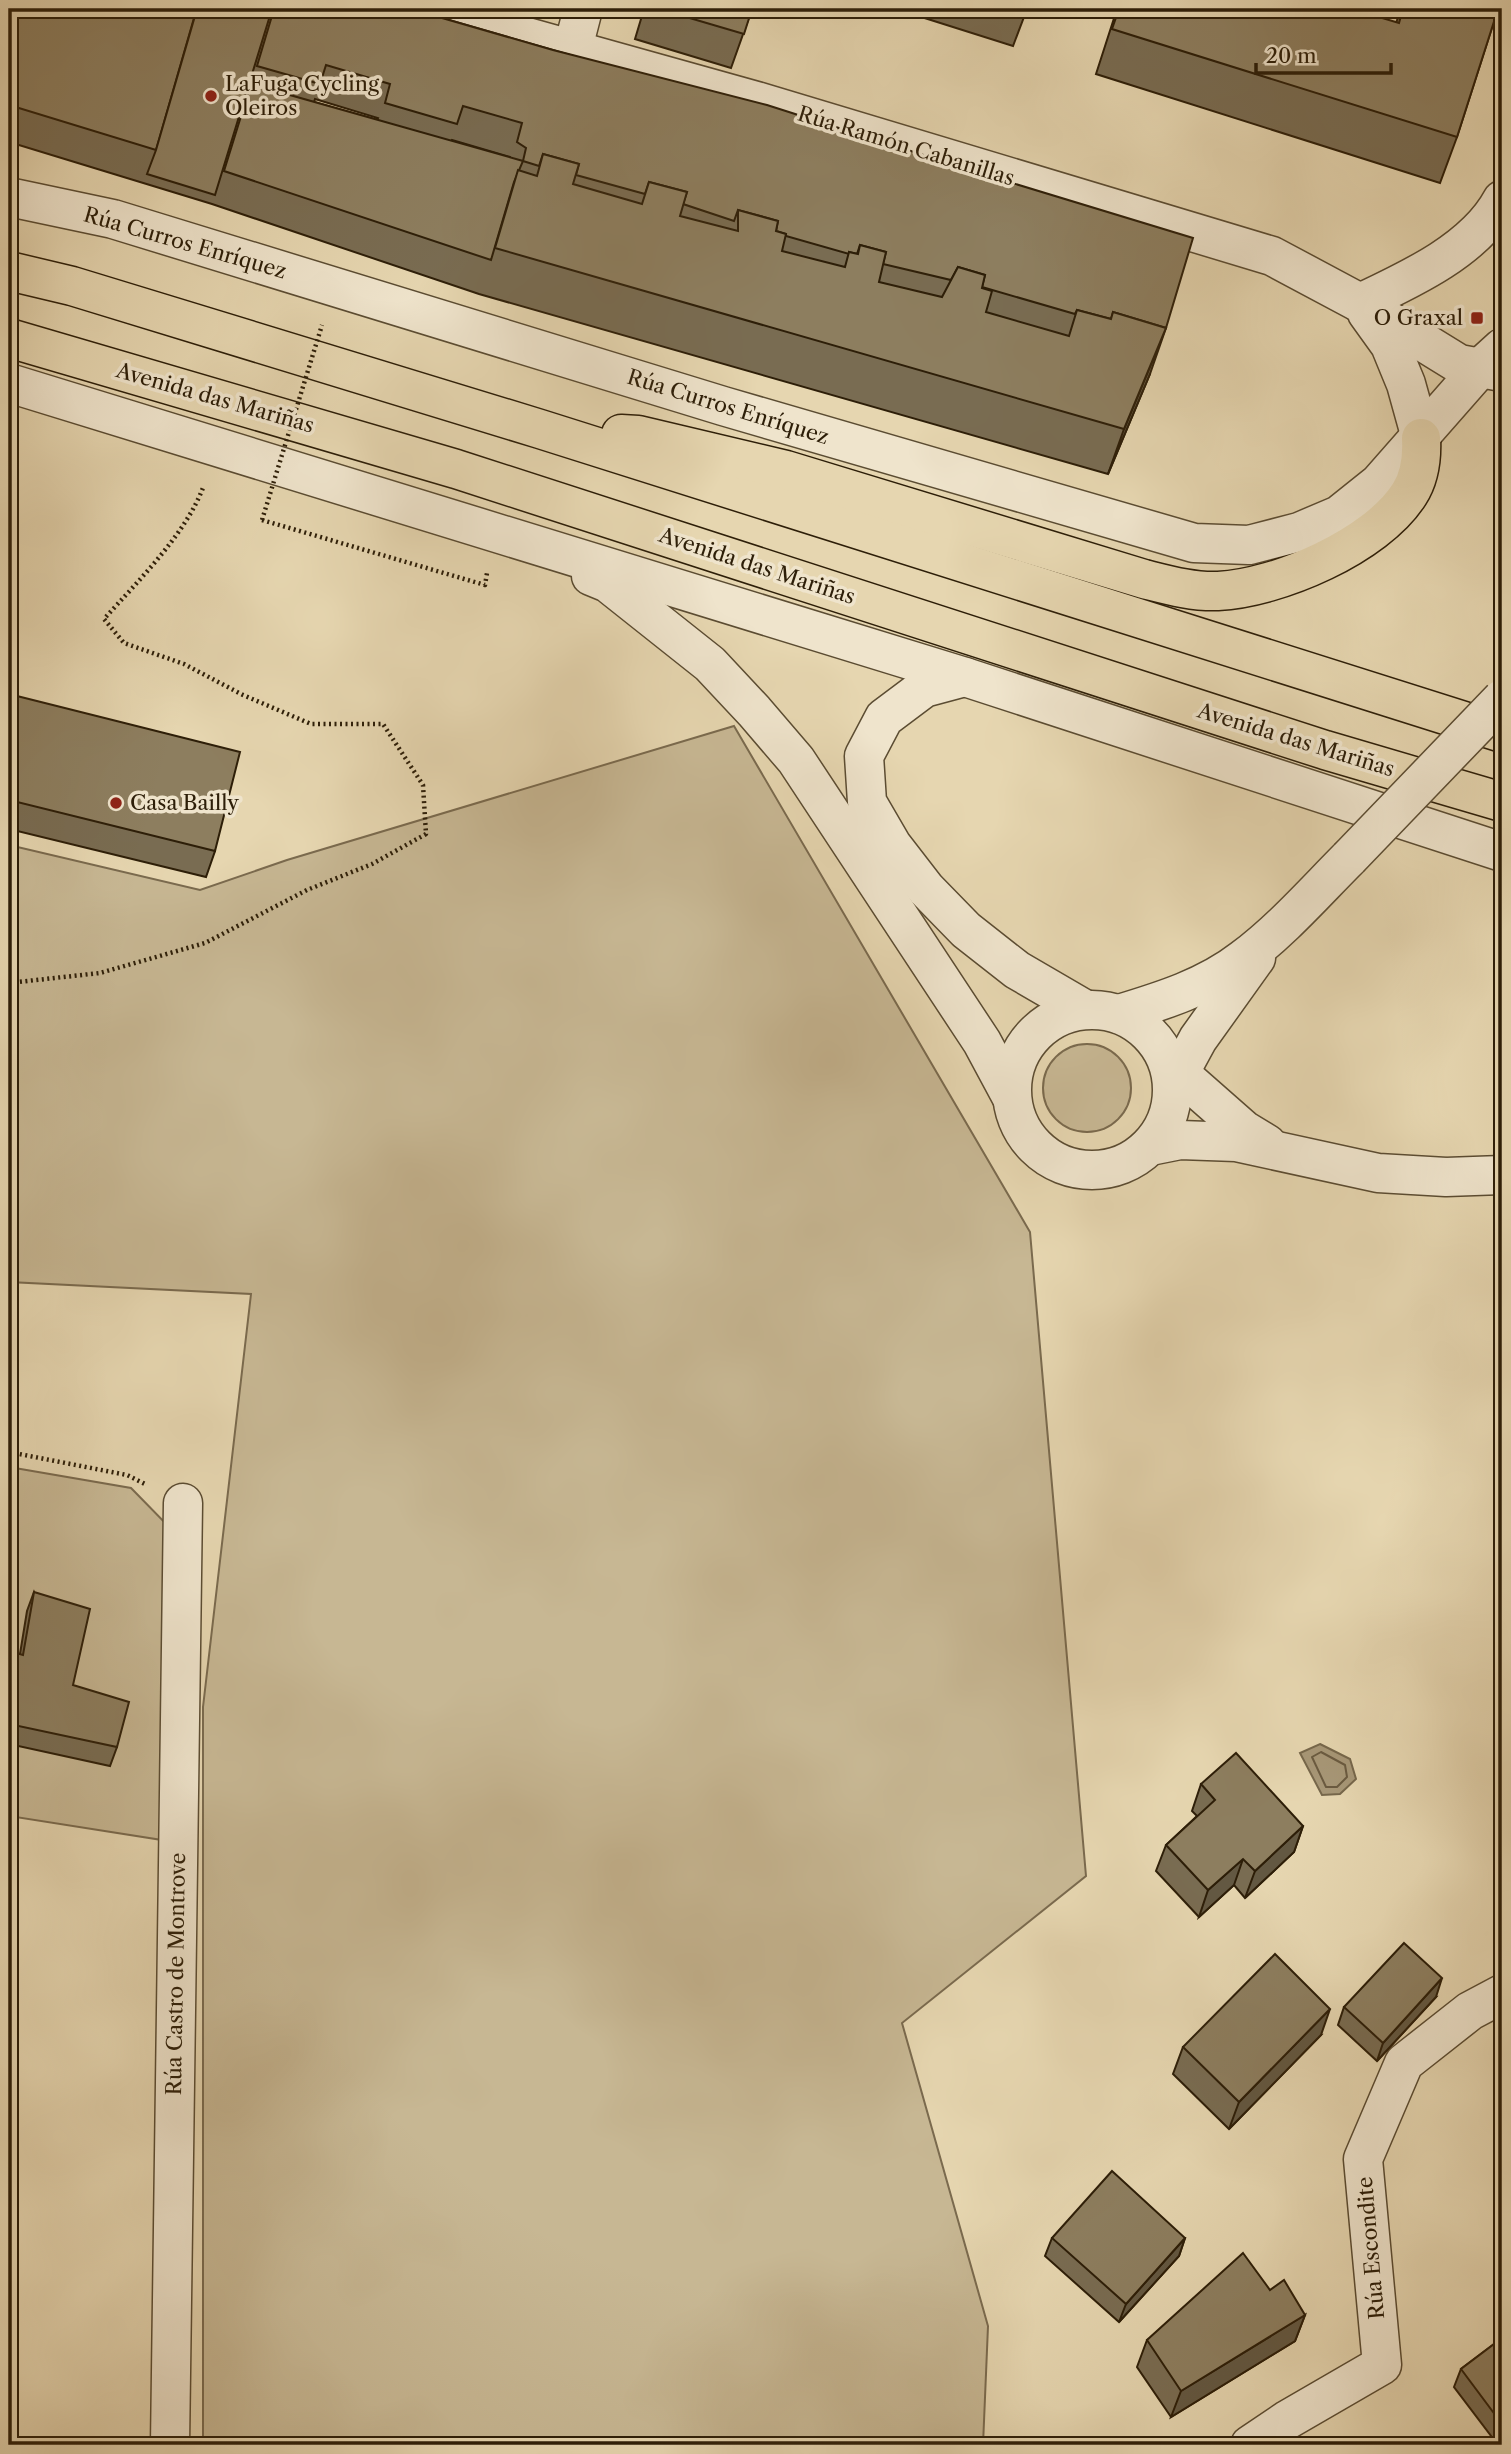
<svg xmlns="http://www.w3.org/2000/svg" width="1511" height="2454" font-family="'Libre Caslon Text',serif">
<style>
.green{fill:#c7b793;stroke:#7a6a4e;stroke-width:2}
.water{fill:#a79777;stroke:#76674b;stroke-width:2}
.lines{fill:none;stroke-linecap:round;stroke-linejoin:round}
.shore{stroke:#6a5a40;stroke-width:2}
.street-casing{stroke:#5b4c32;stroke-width:41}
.highway-casing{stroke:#2d1e08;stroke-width:41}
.path{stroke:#2d1e08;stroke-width:4.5;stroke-dasharray:2 3.5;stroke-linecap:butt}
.street{stroke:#efe4cc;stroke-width:38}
.highway{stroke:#e6d6b0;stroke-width:38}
.street-bridge-casing{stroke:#5b4c32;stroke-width:41;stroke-linecap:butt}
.path-bridge{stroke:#2d1e08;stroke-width:4.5;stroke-dasharray:2 3.5;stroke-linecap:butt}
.street-bridge{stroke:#efe4cc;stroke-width:38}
.wall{fill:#796c52;stroke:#2d1e08;stroke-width:2;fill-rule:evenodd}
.shaded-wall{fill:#635842;stroke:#2d1e08;stroke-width:2}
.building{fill:#8d7e5f;stroke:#2d1e08;stroke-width:2}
.poi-dot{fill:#8f2418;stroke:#efe4cc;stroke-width:2.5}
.labels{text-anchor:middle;stroke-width:7;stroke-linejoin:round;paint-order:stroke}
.poi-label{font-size:21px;fill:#2d1e08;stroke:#efe4cc;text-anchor:start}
.street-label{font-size:21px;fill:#2d1e08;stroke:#efe4cc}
</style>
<rect width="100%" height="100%" fill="#e6d6b0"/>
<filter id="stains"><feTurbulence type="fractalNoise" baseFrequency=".00286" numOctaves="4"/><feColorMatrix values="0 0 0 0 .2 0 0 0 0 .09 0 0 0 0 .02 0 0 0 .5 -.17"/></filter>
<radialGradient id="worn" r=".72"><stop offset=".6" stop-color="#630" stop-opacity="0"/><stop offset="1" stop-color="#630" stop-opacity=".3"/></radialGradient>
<!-- green -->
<g class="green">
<path d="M734,726L1030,1232L1086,1876L902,2023L988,2326L983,2445H203V1707L251,1294L9,1282V845L200,890L287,860Z"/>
<circle cx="1087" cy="1088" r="44"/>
<path d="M9,1467L131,1488L175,1533L162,1840L9,1816Z"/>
</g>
<!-- water -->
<path class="water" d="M1320,1744L1350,1759L1356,1779L1340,1794L1322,1795L1300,1753Z"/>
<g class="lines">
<!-- shore -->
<path class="shore" d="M1321,1752L1345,1765L1347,1777L1337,1787H1326L1312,1757Z"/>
<!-- street casing -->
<g class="street-casing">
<g id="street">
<path d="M444,9L520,35L760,102L1272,256L1360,303L1459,364L1502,372"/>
<path d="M573,48L583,9"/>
<path d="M9,197L113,219L723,406L1194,543L1249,545L1299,532L1339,515L1379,483L1480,368L1502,348"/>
<path d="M1360,303C1409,280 1475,250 1502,200"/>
<path d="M1367,313L1390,345L1406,384L1421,438"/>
<path d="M9,383L965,677L1502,852"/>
<path d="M591,576L608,583L710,664L754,711L796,760L982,1042L1011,1096"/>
<path d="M965,677L924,688L884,718L864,756L867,802L892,845L926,889L966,930L1017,970L1084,1009"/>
<circle cx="1092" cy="1090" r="80"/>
<path d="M1119,1014C1162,1001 1207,987 1243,959C1282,930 1315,892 1349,858"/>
<path d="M1169,1064L1244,1130L1267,1144"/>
<path d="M1173,1085L1198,1039L1256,958"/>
<path d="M1150,1146L1180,1140L1236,1142L1378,1173L1446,1177L1502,1175"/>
<path d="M170,2445L183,1503"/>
<path d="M1250,2445L1287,2420L1382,2365L1363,2159L1404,2063L1470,2011L1502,1994"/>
</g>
</g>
<!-- highway casing -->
<g class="highway-casing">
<g id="highway">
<path d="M9,271L72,286L540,429L1502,733"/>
<path d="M9,338L456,469L1325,750L1502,802"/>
<path d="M621,434L638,435L786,470L1144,579C1168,585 1193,592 1218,591C1278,588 1376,546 1409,494C1420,477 1422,457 1421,438"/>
</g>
</g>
<!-- path -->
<g class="path">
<path d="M262,520L485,585L487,573"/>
<path d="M9,983L100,973L205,943L307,890L372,864L426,834L423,785L383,724H311L243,695L184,664L124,643L104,619C138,581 187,533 204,485"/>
<path d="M9,1452L127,1475L145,1484"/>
</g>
<!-- street -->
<use href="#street" class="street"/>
<!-- highway -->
<use href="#highway" class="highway"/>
<!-- street-bridge casing -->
<g class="street-bridge-casing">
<path id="street-bridge" d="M1349,858L1502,699"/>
</g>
<!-- path-bridge -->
<path class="path-bridge" d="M262,520L322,325"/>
<!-- street-bridge -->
<use href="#street-bridge" class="street-bridge"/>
</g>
<!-- wall -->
<g class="wall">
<path d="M9,9H411L986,175L1150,374L1108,474L479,294L212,204L9,142ZM315,99L378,118L377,120L314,102ZM452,140L510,157V158L451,141Z"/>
<path d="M644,9H752L731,68L635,39Z"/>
<path d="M896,9H1027L1013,46Z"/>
<path d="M1117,9H1352L1396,23L1401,9H1498L1457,137L1440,183L1096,74Z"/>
<path d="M9,694L215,851L206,877L9,829Z"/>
<path d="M34,1592L73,1685L117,1747L110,1766L9,1744V1651L20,1654L27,1611Z"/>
<path d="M1201,1784L1303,1826L1294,1852L1245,1898L1234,1885L1199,1917L1156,1871L1166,1845L1197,1816L1192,1811Z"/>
<path d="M1436,1997L1377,2061L1338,2025L1344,2007Z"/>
<path d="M1321,2035L1229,2129L1173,2074L1183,2047Z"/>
<path d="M1052,2238H1185L1179,2256L1119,2322L1045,2256Z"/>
<path d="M1270,2290L1305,2315L1295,2341L1171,2417L1137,2367L1147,2340Z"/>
<path d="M1502,2338V2442L1498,2445L1454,2387L1461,2369Z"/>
</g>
<!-- shaded-wall -->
<g class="shaded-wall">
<path d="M1166,328L1150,374L1108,474L1124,429Z"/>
<path d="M1303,1826L1294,1852L1245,1898L1255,1871Z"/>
<path d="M1243,1859L1234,1885L1199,1917L1208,1890Z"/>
<path d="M1442,1978L1436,1997L1377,2061L1383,2043Z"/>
<path d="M1330,2009L1321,2035L1229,2129L1239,2102Z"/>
<path d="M1185,2238L1179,2256L1119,2322L1126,2304Z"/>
<path d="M1305,2315L1295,2341L1171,2417L1181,2391Z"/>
<path d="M1502,2434V2442L1498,2445Z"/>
</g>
<!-- building -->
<g class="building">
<path d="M9,9H163L194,18L156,150L9,105Z"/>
<path d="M197,9H272L215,195L147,174L156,150Z"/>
<path d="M274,9H411L553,50L767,105L986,175L1193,238L1166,328L1113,312L1111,319L1077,310L1075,314L982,287L985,275L958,267L951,280L883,264L886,252L860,245L857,254L849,252V254L786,236V234L776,231L778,221L738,210L734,221L683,204L687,192L649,182L645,194L576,175L579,164L543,154L539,166L523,161L526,148L517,142L522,123L463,106L457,124L385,103L390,84L326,65L320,84L257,66Z"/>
<path d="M659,9H752L744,34Z"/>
<path d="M1016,9H1027L1026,12Z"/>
<path d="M1119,9H1352L1399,23L1403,9H1498L1457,137L1112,29Z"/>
<path d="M251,84L523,161L514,182L491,260L224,171Z"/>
<path d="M543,154L579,164L573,184L642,204L649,182L687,192L680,216L738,231V210L778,221L776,231L786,234L782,251L845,267L849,252L858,254L860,245L886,252L879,282L942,297L958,267L985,275L982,288L992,291L986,312L1069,336L1077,310L1111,319L1113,312L1166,328L1124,429L495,248L518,170L537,176Z"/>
<path d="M9,694L240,752L215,851L9,800Z"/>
<path d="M34,1592L90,1609L73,1685L129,1702L117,1747L9,1724V1651L23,1655Z"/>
<path d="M1236,1753L1303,1826L1255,1871L1243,1859L1208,1890L1166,1845L1215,1800L1201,1784Z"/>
<path d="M1404,1943L1442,1978L1383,2043L1344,2007Z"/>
<path d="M1275,1954L1330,2009L1239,2102L1183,2047Z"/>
<path d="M1112,2171L1185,2238L1126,2304L1052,2238Z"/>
<path d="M1243,2253L1270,2290L1284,2280L1305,2315L1181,2391L1147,2340Z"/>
<path d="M1502,2338V2424L1461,2369Z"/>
</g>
<!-- markers -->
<g class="poi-dot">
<circle cx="211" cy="96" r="7"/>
<rect x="1470" y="311" width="14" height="14" rx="3.5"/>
<circle cx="116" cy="803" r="7"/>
</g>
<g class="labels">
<!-- poi labels -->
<g class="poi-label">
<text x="225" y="91">LaFuga Cycling<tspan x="225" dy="24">Oleiros</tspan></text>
<text x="1463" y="325" text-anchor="end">O Graxal</text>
<text x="130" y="810">Casa Bailly</text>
</g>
<!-- street labels -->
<g class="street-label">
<text transform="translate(906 146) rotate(17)" y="7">Rúa Ramón Cabanillas</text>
<text transform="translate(185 243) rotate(16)" y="7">Rúa Curros Enríquez</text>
<text transform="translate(215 398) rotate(16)" y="7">Avenida das Mariñas</text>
<text transform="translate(728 407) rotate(17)" y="7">Rúa Curros Enríquez</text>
<text transform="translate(757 566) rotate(18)" y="7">Avenida das Mariñas</text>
<text transform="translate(1296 740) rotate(17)" y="7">Avenida das Mariñas</text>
<text transform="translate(176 1974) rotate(-89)" y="7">Rúa Castro de Montrove</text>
<text transform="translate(1371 2248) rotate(-95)" y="7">Rúa Escondite</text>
</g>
</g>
<!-- margin -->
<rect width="1511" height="2454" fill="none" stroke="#e6d6b0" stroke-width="35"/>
<rect x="10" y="10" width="1490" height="2433" fill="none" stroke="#2d1e08" stroke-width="3.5"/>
<rect x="18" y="18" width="1476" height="2419" fill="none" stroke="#2d1e08" stroke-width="2"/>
<!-- scale -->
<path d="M1256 63v10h135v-10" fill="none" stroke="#2d1e08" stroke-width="3.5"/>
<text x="1266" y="63" font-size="21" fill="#2d1e08" stroke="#efe4cc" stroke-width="5" paint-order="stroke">20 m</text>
<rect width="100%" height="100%" filter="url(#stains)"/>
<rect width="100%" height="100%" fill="url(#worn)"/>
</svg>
